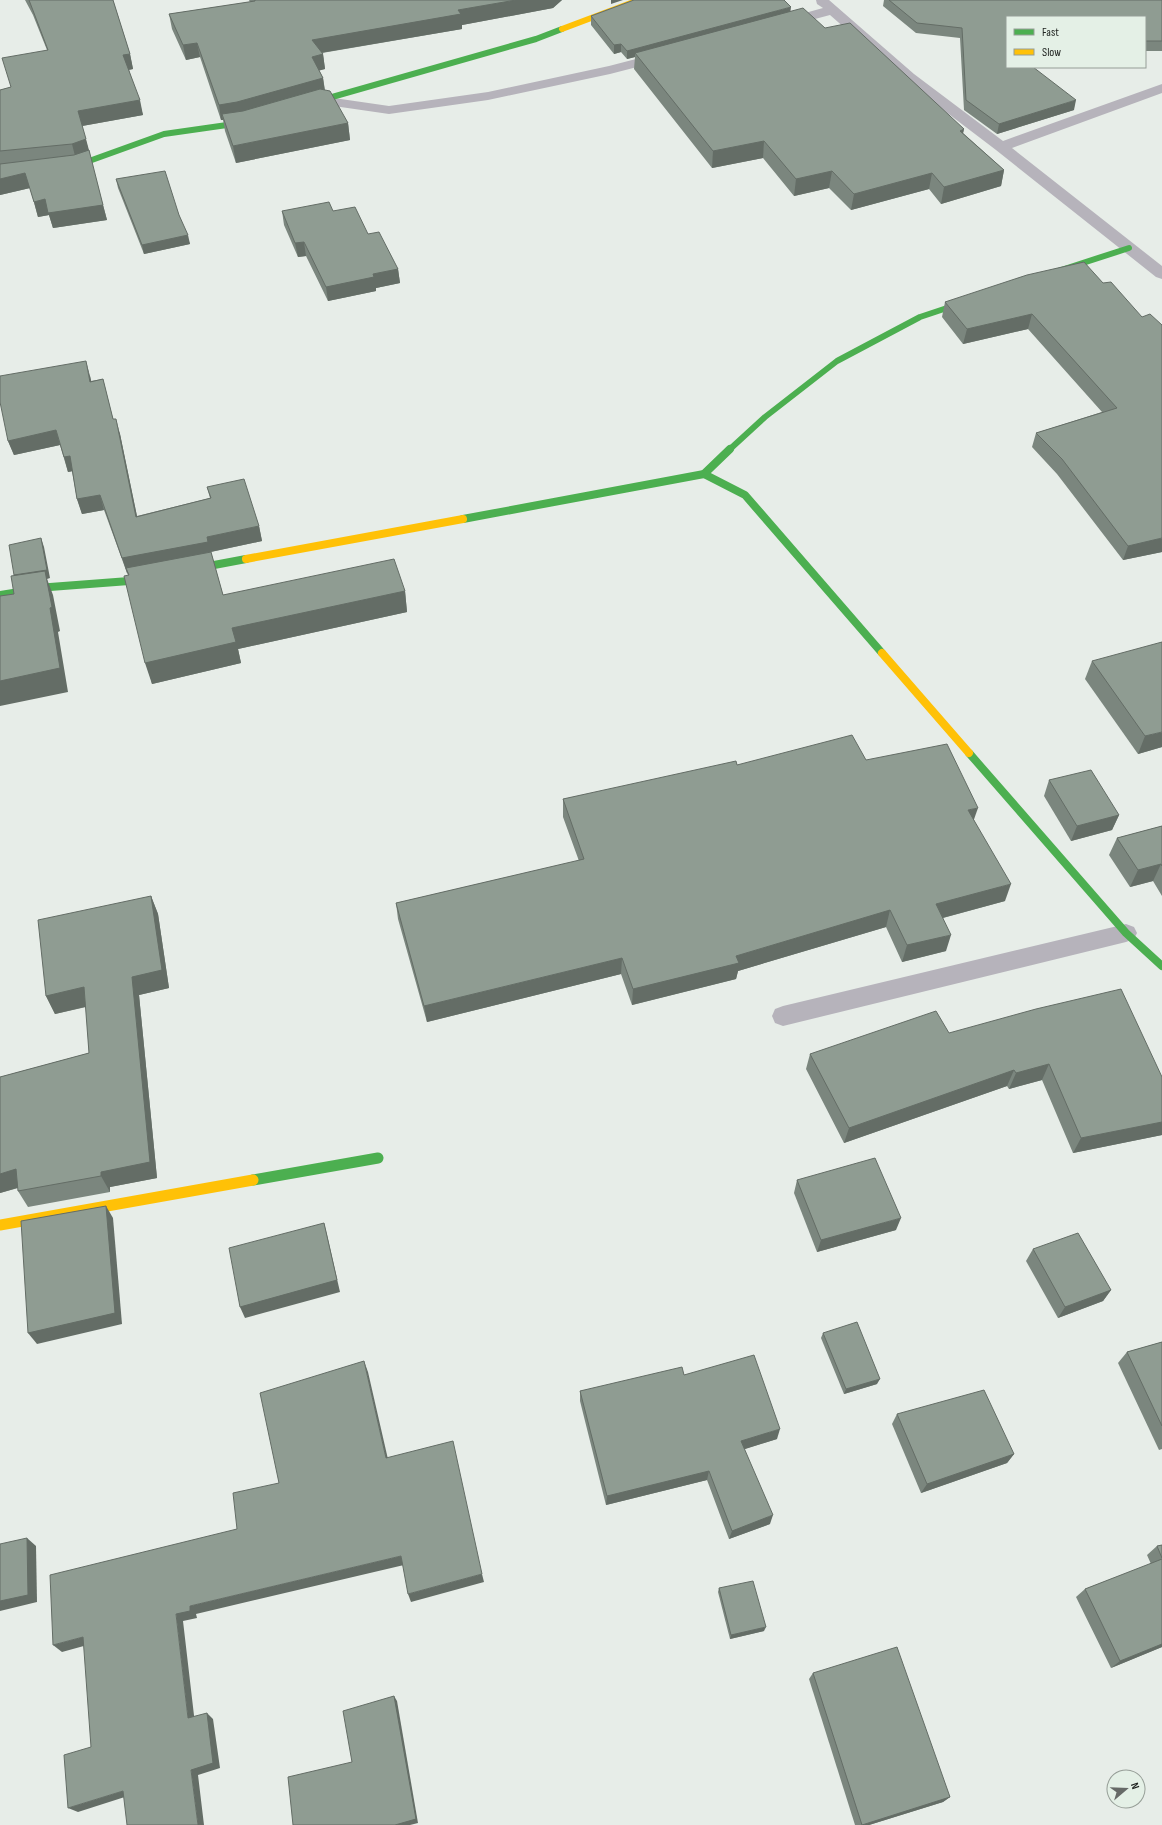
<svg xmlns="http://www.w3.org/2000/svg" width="1162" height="1825" font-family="'Sofia Sans Condensed',sans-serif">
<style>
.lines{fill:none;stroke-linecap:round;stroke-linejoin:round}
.street{fill:#b6b3bb;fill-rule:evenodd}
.fast-far2{stroke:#4caf50;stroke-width:6}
.fast-far1{stroke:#4caf50;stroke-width:8}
.fast{stroke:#4caf50;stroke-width:11}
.slow-far2{stroke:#ffc107;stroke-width:6}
.slow-far1{stroke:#ffc107;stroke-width:8}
.slow{stroke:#ffc107;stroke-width:11}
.wall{fill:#7b867e}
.shaded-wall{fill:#646d66}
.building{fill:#8f9c92;stroke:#646d66}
</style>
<rect width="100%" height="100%" fill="#e7ede8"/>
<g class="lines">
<!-- street -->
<g class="street">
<path d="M816,0H829L914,74L1003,141L1162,84V93L1012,148L1162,266V279L1156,277L996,150L904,80L830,15L781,28L776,27L774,24L776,21L823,8L817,4Z"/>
<path d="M663,52L668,53L670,56L668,59L610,74L488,100L389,114L320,104L315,103L313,100L315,97L320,96L389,106L488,92L609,66Z"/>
<path d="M1126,924L1134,927L1137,933L1134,939L1126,942L783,1026L775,1023L772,1016L775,1009L783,1006Z"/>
</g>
<!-- fast-far2 -->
<g class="fast-far2">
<path d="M304,105L536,39L562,29"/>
<path d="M63,167L78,165L164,134L241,123L254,119"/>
<path d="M1055,272L1129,248"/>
<path d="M729,450L765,417L837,361L920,317L971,300"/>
</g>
<!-- fast-far1 -->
<g class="fast-far1">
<path d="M704,474L730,449"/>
<path d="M463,519L704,474L745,495L882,653"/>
<path d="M0,595L50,587L129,581L246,559"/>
<path d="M969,753L1126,933L1162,966"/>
</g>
<!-- fast -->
<path class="fast" d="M253,1180L378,1158"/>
<!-- slow-far2 -->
<path class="slow-far2" d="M562,29L639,0"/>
<!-- slow-far1 -->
<g class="slow-far1">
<path d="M246,559L463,519"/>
<path d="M882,653L969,753"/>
</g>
<!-- slow -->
<path class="slow" d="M0,1225L253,1180"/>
</g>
<!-- wall -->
<g class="wall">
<path d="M25,0H113L130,54L133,69L129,70L143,115L82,126L107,220L53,228L49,215L38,217L30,188L0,195V90L11,87L47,50L33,15Z"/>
<path d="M249,0H562L553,8L462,25V29L322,53L323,54L325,69L319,70L323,78L325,90L348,123L350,140L236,163L225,131L223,120H221L200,57L186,60L172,29L169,14L250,2Z"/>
<path d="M884,0H1162V51H1145V17H1007V67L1074,110L997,134L964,110L960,38L916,33L883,6Z"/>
<path d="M791,11L825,28L964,129L963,133L1004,170L1001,186L941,204L929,189L851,210L829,188L794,196L763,158L712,168L634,69L635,57L627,59L621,52L614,54L591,25V16Z"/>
<path d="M116,179L179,215L190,244L144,254L118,188Z"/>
<path d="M282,211H333L368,234L398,269L400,283L376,288V291L328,301L306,256L298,257L284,225Z"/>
<path d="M1084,262L1162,552L1123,560L1057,474L1032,447L1036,433L1102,412L1028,329L963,344L942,317L945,302Z"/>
<path d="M90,376L91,381L103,379L113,419L120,434L137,516L210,498L207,487L259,526L262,541L211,552L223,595L405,591L407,612L238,649L241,663L152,684L128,575L127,573L104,510L82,514L77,499L72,471L68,472L60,445L14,455L8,441Z"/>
<path d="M1092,661L1162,747L1138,754L1085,679Z"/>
<path d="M866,760L974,820L1005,901L943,918L946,951L902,962L886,927L738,971L736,979L632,1005L621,974L427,1022L398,919L396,903L579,861L563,817V799L737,765Z"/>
<path d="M1049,780L1119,815L1112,830L1071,841L1044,796Z"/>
<path d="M1162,826V896L1153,881L1130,887L1109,855L1117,838Z"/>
<path d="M151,896L158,914L169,988L139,995L157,1178L110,1187V1192L28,1207L18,1191V1188L0,1193V1077L89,1053L86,1007L55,1014L46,996Z"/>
<path d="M949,1033L1162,1077V1135L1073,1153L1042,1080L1009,1089L1007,1086L844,1143L806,1069L810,1054Z"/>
<path d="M797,1180L896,1230L817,1252L794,1193Z"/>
<path d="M1033,1249L1111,1290L1103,1301L1058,1318L1026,1261Z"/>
<path d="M823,1333L877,1384L844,1394L821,1338Z"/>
<path d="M1162,1342V1449L1159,1450L1118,1363L1127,1352Z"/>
<path d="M684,1375L777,1439L744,1449L770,1524L729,1539L707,1480L606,1505L580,1401V1391Z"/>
<path d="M897,1414L1014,1454L1007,1463L921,1493L892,1424Z"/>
<path d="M1162,1545V1647L1111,1668L1076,1597L1085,1589L1151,1564L1147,1555L1157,1546Z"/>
<path d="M719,1588L764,1631L730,1639L718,1592Z"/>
<path d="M813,1673L950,1797L943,1802L869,1825H855L809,1679Z"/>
</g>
<!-- shaded-wall -->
<g class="shaded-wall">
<path d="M516,0H562L553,8L462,25V29L314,54L312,40L458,10Z"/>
<path d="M611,0H623L611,4Z"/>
<path d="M791,7L790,15L635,53V57L627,59V51Z"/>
<path d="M197,43L200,57L186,60L183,45Z"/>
<path d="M621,44V52L614,54V45Z"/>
<path d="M130,54L133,69L127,70L123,55Z"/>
<path d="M323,54L325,69L314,72L312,57Z"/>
<path d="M323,78L325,93L240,118L222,114L223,120H221L219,105Z"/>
<path d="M140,100L143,115L82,126L78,111Z"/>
<path d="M1076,100L1074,110L997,134L999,124Z"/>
<path d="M348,123L350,140L236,163L233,146Z"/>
<path d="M964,129L960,146V131Z"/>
<path d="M86,139L90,154L76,160L72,144Z"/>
<path d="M764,141L763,158L712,168L713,151Z"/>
<path d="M1004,170L1001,186L941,204L944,187Z"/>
<path d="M832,171L829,188L794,196L796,179Z"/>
<path d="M25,173L30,188L0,195V179Z"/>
<path d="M932,173L929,189L851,210L854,194Z"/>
<path d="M45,199L103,205L107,220L53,228L49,215L38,217L34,202Z"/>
<path d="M188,235L190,244L144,254L142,245Z"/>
<path d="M304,242L306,256L298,257L295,243Z"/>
<path d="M398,269L400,283L376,288V291L328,301L326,287L373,274Z"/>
<path d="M1032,314L1028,329L963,344L967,329Z"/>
<path d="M86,361L90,376L95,397L90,382Z"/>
<path d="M116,419L120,434L140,531L136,517Z"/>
<path d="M56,430L60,445L14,455L8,441Z"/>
<path d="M70,456L74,471L68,472L64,457Z"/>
<path d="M100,495L104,510L82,514L77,499Z"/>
<path d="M259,526L262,541L210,552L127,573L122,558L207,537Z"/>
<path d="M41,538L44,547L50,578L47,579L53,595L60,631L58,632L68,692L0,706V681L17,584L14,575Z"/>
<path d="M1162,538V552L1123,560L1128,546Z"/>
<path d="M405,591L407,612L238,649L241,663L152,684L145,663L232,628Z"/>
<path d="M1162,732V747L1138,754L1145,736Z"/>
<path d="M978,808L972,825L968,810Z"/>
<path d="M1119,815L1112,830L1071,841L1077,826Z"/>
<path d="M1161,864L1153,881L1130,887L1138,870Z"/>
<path d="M1011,884L1005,901L931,921L936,904Z"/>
<path d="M151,896L158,914L169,988L139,995L157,1178L110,1187V1192L101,1176V1172L132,977Z"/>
<path d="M890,910L886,927L738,971L736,979L632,1005L633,989L736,956Z"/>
<path d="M951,935L946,951L902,962L907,945Z"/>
<path d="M622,958L621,974L427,1022L424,1006Z"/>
<path d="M84,987L93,1005L55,1014L46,996Z"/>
<path d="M1049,1064L1042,1080L1009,1089L1016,1073Z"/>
<path d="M1014,1070L1007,1086L844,1143L849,1128Z"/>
<path d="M1162,1122V1135L1073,1153L1081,1138Z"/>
<path d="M16,1169L27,1185L0,1193V1174Z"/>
<path d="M106,1206L113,1218L122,1324L37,1344L28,1333Z"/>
<path d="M901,1218L896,1230L817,1252L821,1240Z"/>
<path d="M324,1223L327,1235L340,1292L245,1318L240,1307Z"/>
<path d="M1111,1290L1103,1301L1058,1318L1065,1307Z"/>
<path d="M364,1361L368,1372L390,1468L386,1458Z"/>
<path d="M880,1379L877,1384L844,1394L846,1389Z"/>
<path d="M780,1429L777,1439L739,1451L741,1441Z"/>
<path d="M1014,1454L1007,1463L921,1493L927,1484Z"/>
<path d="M709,1471L707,1480L606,1505L607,1496Z"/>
<path d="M773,1515L770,1524L729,1539L732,1531Z"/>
<path d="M27,1538L36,1546L37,1602L0,1611V1601Z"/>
<path d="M401,1556L404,1565L196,1614L197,1618L183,1621L195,1724L188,1718L176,1614L190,1606Z"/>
<path d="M482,1574L484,1582L411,1602L408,1594Z"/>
<path d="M766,1627L764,1631L730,1639L731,1635Z"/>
<path d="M83,1637L91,1644L62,1652L53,1645Z"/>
<path d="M1162,1644V1647L1111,1668L1120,1661Z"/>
<path d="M394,1696L397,1701L418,1823L410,1825H395Z"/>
<path d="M207,1713L213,1719L220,1768L198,1775L204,1825H198L191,1770Z"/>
<path d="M123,1791L131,1795L78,1812L68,1808Z"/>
<path d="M950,1797L943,1802L869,1825H862Z"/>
</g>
<!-- building -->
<g class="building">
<path d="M29,0H113L130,54L123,55L140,100L78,111L86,139L72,144L0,151V90L11,87L2,58L48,50Z"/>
<path d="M255,0H516L458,10L461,14L312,40L323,54L312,57L323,78L237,102L219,105L197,43L183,45L169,14L255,1Z"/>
<path d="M634,0H784L791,7L627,51L621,44L614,45L591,16Z"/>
<path d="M889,0H1162V41H1145V17H1007V67H1033L1076,100L999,124L966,100L962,28L917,23Z"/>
<path d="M803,8L825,28L850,23L964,129L960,131L1004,170L944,187L932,173L854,194L832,171L796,179L764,141L713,151L635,53Z"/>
<path d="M320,89L330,91L348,123L233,146L222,114L243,111Z"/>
<path d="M89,150L103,205L48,213L45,199L34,202L25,173L0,179V164L74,155Z"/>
<path d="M165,171L179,215L188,235L142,245L116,179Z"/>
<path d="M329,202L333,211L355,207L368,234L379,232L398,269L373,274L374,277L326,287L304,242L295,243L282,211Z"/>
<path d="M1084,262L1103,283L1111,282L1142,317L1150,314L1162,325V538L1128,546L1062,459L1036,433L1117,408L1032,314L967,329L945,302L1027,275Z"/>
<path d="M86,361L90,382L103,379L113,419H116L136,517L211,498L207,487L244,479L259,526L207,537L208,542L122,558L100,495L77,499L70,456L64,457L56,430L8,441L0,402V376Z"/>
<path d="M41,538L47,570L14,575L9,545Z"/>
<path d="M211,552L223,595L394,559L405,591L232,628L236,642L145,663L124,576L129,575L126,568Z"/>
<path d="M45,571L52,607L50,608L60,668L0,681V596L14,594L11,576Z"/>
<path d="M1162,642V732L1145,736L1092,661Z"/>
<path d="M852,735L866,760L947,744L978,808L968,810L1011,884L936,904L951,935L907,945L890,910L736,956L739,963L633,989L622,958L424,1006L396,903L584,859L563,799L736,761L737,765Z"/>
<path d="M1091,770L1119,815L1077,826L1049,780Z"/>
<path d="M1162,826V866L1161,864L1138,870L1117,838Z"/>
<path d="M151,896L162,970L132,977L150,1162L101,1172V1176L18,1191L16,1169L0,1174V1077L89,1053L84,987L46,996L38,920Z"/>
<path d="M1121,989L1162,1077V1122L1081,1138L1049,1064L1016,1073L1014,1070L849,1128L810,1054L936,1011L949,1033L1036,1009Z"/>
<path d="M875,1158L901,1218L821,1240L797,1180Z"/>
<path d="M106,1206L115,1313L28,1333L21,1221Z"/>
<path d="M324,1223L337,1280L240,1307L229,1248Z"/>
<path d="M1078,1233L1111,1290L1065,1307L1033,1249Z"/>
<path d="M857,1322L880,1379L846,1389L823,1333Z"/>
<path d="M1162,1342V1426L1127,1352Z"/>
<path d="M754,1355L780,1429L741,1441L773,1515L732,1531L709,1471L607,1496L580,1391L682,1367L684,1375Z"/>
<path d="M364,1361L386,1458L453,1441L482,1574L408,1594L401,1556L190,1606V1611L176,1614L188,1718L207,1713L213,1763L191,1770L198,1825H127L123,1791L68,1808L64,1755L91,1747L83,1637L53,1645L50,1575L237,1529L233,1493L279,1483L260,1393Z"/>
<path d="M984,1390L1014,1454L927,1484L897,1414Z"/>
<path d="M27,1538L28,1595L0,1601V1544Z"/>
<path d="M1162,1545V1558L1157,1546Z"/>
<path d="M1162,1559V1644L1120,1661L1085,1589Z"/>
<path d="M753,1581L766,1627L731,1635L719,1588Z"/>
<path d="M897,1647L950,1797L862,1825L813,1673Z"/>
<path d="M394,1696L416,1819L395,1825H293L288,1777L352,1762L343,1711Z"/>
</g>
<!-- legend -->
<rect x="1006" y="16" width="140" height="52" fill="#e4f0e6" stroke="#969e97"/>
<rect x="1014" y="29" width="20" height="6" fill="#4caf50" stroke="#969e97"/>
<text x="1042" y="36" font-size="12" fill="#202421">Fast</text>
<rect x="1014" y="49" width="20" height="6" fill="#ffc107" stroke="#969e97"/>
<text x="1042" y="56" font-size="12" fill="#202421">Slow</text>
<!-- north arrow -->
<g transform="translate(1126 1789) rotate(71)"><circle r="19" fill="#e4f0e6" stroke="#969e97"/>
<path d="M0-3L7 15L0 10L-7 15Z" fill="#666a67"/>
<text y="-6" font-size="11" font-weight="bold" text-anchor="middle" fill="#202421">N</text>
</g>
</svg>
